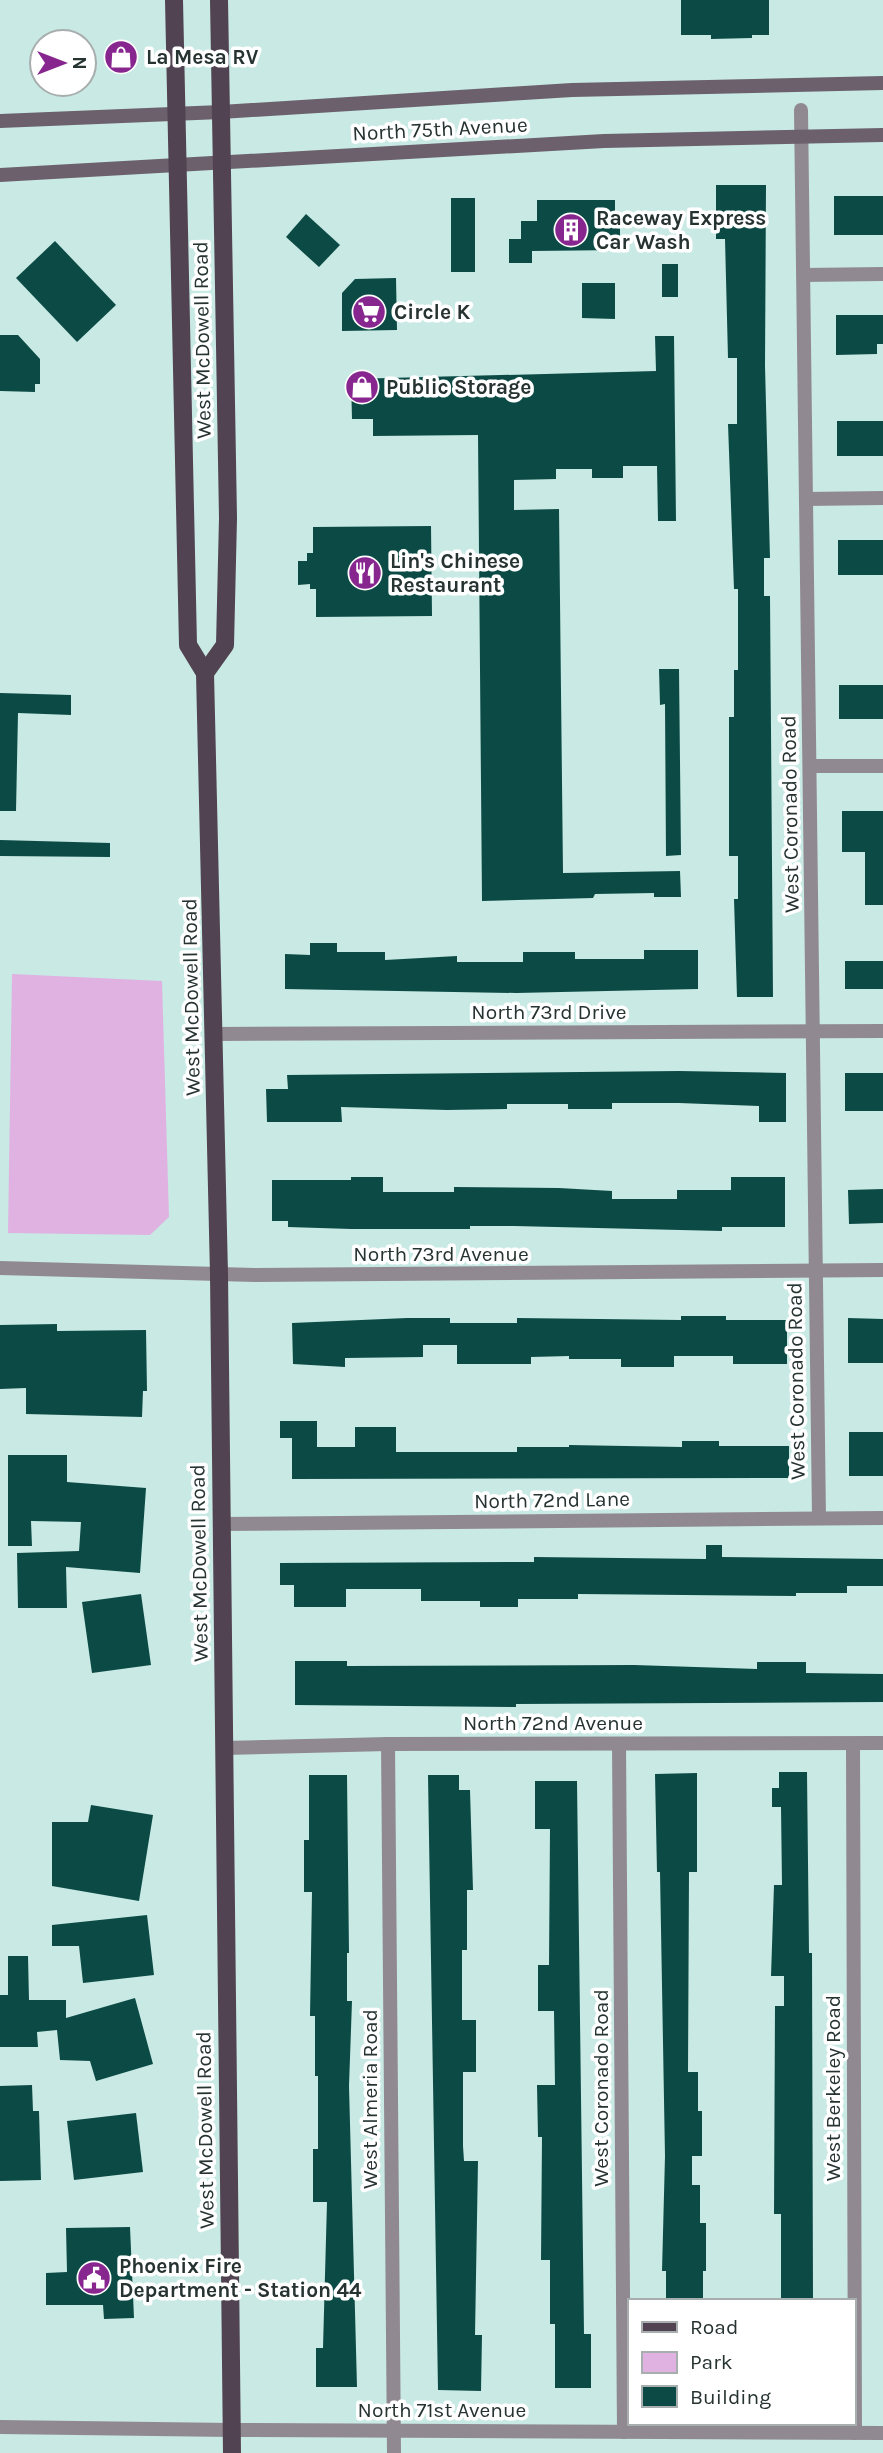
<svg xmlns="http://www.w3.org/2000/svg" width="883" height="2453" font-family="Karla,sans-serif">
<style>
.green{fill:#e0b2e2}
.building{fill:#0c4b45}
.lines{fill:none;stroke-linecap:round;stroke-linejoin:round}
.minor{stroke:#918991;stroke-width:14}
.tertiary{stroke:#918991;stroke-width:14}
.secondary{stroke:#6b606c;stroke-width:14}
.primary{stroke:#514351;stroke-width:18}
.labels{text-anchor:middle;stroke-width:7;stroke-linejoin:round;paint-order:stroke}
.poi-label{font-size:21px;font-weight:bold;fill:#263331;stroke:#fff;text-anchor:start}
.street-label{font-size:21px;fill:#263331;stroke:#fff}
</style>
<rect width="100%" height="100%" fill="#c8e9e4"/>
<!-- green -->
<path class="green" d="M12,974L162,981L169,1217L150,1235L8,1233Z"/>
<!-- building -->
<g class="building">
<path d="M681,0H769V35H752V38L711,39V35H681Z"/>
<path d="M716,185H766L765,366L770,558H764V596H770L773,997H737L734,899H738V856H729V717H734V670H738V589H734L728,424H737V358H728L725,239H716Z"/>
<rect x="834" y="196" width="49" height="39"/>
<rect x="451" y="198" width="24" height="74"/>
<path d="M537,200H615V220H620V250L532,251V263H509V239H521V221H537Z"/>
<path d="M306,214L340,245L319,267L286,237Z"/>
<path d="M55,241L116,305L77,342L16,278Z"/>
<rect x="662" y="264" width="16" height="33"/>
<path d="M396,278L397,330L342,331V293L355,279Z"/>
<path d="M582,283H615V319L582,318Z"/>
<path d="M836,315H883V344H877V354L836,355Z"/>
<path d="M0,335H18L40,359V384H35V392L0,391Z"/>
<path d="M655,336H674L676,521H658L657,466H623V478H592V469H556V479L514,480V510L559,509L563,873L680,871L681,897H654V893L595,894L593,898L482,901L478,435L373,436V419H352L351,379L656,371Z"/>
<rect x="837" y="421" width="46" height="35"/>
<path d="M431,526L432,616L316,617V589H310V584L298,585V561H307V553H313V527Z"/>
<rect x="838" y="540" width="45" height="35"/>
<path d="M659,669H679L681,855L666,856L665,704L660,705Z"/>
<rect x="839" y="685" width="44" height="34"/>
<path d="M0,693L71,695V715L18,713L16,811H0Z"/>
<path d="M842,811H883V905H865V852H842Z"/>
<path d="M0,840L110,843V857L0,856Z"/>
<path d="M310,943H337V952H385V960L457,956V962H523V952H575V959H644V950H698V989L516,993L285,989V954L310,955Z"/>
<rect x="845" y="961" width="38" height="28"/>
<path d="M679,1071L786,1073V1122H759V1106L679,1103H612V1109H568V1104H507V1109L447,1110L341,1107L342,1122H267L266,1089H288L287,1075Z"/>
<rect x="845" y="1073" width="38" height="38"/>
<path d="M351,1177H383V1192H454V1187L559,1188L612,1191V1199H677V1190H731V1177H785V1227H722V1231L514,1226H470V1229H351L288,1227V1221H272V1180H351Z"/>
<path d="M883,1189V1223L849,1224L848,1190Z"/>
<path d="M681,1316H726V1320H787V1364H733V1356H674V1367H621V1359H569V1356L531,1357V1364H457V1345H423V1357L345,1358V1367L293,1364L292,1323L407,1318H450V1323H517V1318L681,1320Z"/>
<path d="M848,1318L883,1319V1363H848Z"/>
<path d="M57,1324V1331L146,1330L147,1391H143L142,1417L26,1414V1388L0,1389V1325Z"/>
<path d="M280,1421H317V1447H355V1427H396V1452H517V1447H569V1445L682,1447V1441H719V1446H789V1478L292,1479V1438H280Z"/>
<rect x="849" y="1432" width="34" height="44"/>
<path d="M8,1455H67V1482L146,1488L140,1573L66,1567L67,1608H18L17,1553L79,1551L81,1522L31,1521L32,1546H8Z"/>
<path d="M706,1545H722V1557L883,1559V1586H847V1593H796V1596L578,1594V1599H518V1607H480V1601H421V1589H346V1607H294V1585H280V1563L534,1562V1557L706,1559Z"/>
<path d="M141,1594L151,1665L92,1673L82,1602Z"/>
<path d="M295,1661H347V1666L634,1665L757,1669V1662H806V1673L883,1674V1702L516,1704V1707L295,1705Z"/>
<path d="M779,1772H807L809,1953H812L813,2301H781V2214H774L775,2006H784V1976H771L774,1885H782L781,1807H772V1788H779Z"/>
<path d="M697,1773V1872H689L688,2072H698V2111H702V2156H692V2185H700V2223H706V2271H703V2301H666V2271H662L665,2156L660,1872H657L655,1774Z"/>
<path d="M309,1775H347L349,1953H347V2001H352L349,2086L357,2387H316V2348H323L327,2202H313V2149H318V2076H315V2016H310L312,1892H304V1840H309Z"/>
<path d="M428,1775H459V1790H470L473,1890H467V1950H462V2020H476V2072H463V2146L464,2161H478L475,2335H482L481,2391L438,2390Z"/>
<path d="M535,1781H577L584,2334H591V2388H555V2324H550V2260H541L542,2137H538L537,2085H555L554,2011H538V1965H549L550,1829H535Z"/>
<path d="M91,1805L153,1815L139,1901L52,1886V1822H88Z"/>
<path d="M147,1915L154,1975L83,1983L79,1946H52V1925Z"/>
<path d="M8,1956H28L29,2000H66V2018L135,1998L153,2064L96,2081L90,2061L60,2060L57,2030L37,2032L38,2047H0V1995H8Z"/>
<path d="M32,2085L33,2111H39L41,2180L0,2181V2086Z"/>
<path d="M136,2113L143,2172L74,2180L67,2121Z"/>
<path d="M130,2227L134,2318L104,2319L103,2305H46V2273L67,2272L66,2228Z"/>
</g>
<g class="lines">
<!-- minor -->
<g class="minor">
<path d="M801,110L819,1518"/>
<path d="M804,275L883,274"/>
<path d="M806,499L883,498"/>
<path d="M810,766H883"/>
<path d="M214,1034L883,1031"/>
<path d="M0,1268L255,1275L883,1270"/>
<path d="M222,1524L883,1518"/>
<path d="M388,1744L394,2453"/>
<path d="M619,1744L624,2432"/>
<path d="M853,1744L855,2433"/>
<path d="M224,1748L388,1744L883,1743"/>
<path d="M0,2427L231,2430"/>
</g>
<!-- tertiary -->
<path class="tertiary" d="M231,2430L883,2433"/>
<!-- secondary -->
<g class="secondary">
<path d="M0,121L221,112L572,90L883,83"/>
<path d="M0,175L604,141L883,135"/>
</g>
<!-- primary -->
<g class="primary">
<path d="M174,0L188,645L205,673L219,1274L232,2453"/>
<path d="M205,673L225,645L228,518L219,0"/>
</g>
</g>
<!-- icons -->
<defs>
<g id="shop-disc" transform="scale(1.75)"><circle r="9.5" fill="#88268f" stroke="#fff"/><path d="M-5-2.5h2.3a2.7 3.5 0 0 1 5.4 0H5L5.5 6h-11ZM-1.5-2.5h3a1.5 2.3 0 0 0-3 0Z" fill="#fff"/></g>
<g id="building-disc" transform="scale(1.75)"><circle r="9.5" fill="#88268f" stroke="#fff"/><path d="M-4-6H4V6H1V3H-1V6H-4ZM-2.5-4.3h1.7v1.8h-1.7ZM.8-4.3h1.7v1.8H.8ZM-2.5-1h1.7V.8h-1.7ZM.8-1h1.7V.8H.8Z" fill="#fff"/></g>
<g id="supermarket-disc" transform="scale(1.75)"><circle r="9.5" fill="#88268f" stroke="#fff"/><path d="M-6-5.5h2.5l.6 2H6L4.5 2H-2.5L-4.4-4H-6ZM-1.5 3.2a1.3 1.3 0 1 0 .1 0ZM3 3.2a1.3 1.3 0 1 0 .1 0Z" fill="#fff"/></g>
<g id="restaurant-disc" transform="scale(1.75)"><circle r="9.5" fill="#88268f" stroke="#fff"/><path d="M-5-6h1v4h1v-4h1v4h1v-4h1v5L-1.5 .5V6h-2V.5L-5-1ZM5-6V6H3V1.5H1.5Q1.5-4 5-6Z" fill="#fff"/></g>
<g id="civic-disc" transform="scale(1.75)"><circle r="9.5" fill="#88268f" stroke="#fff"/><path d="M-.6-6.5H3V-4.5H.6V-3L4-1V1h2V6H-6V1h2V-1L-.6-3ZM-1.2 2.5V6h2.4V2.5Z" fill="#fff"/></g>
</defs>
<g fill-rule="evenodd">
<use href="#shop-disc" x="121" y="57"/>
<use href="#building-disc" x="571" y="230"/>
<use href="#supermarket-disc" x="369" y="312"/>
<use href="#shop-disc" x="362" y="387"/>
<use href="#restaurant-disc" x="365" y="573"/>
<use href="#civic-disc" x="94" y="2278"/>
</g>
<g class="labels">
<!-- poi labels -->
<g class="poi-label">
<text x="146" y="64">La Mesa RV</text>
<text x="596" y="225">Raceway Express<tspan x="596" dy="24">Car Wash</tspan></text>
<text x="394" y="319">Circle K</text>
<text x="386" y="394">Public Storage</text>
<text x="390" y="568">Lin's Chinese<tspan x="390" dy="24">Restaurant</tspan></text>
<text x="119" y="2273">Phoenix Fire<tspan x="119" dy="24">Department - Station 44</tspan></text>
</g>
<!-- street labels -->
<g class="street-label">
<text transform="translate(440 129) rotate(-3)" y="7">North 75th Avenue</text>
<text transform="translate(202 340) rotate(-91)" y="7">West McDowell Road</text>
<text transform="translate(790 814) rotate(-91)" y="7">West Coronado Road</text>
<text transform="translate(191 997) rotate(-91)" y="7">West McDowell Road</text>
<text x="549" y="1019">North 73rd Drive</text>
<text x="441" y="1261">North 73rd Avenue</text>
<text transform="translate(796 1381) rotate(-91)" y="7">West Coronado Road</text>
<text transform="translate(552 1500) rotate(-1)" y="7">North 72nd Lane</text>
<text transform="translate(199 1563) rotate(-91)" y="7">West McDowell Road</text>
<text x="553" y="1730">North 72nd Avenue</text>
<text transform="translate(601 2088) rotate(-90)" y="7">West Coronado Road</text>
<text transform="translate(833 2088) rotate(-90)" y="7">West Berkeley Road</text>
<text transform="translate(370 2099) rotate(-90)" y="7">West Almeria Road</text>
<text transform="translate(205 2130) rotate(-91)" y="7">West McDowell Road</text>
<text x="442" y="2417">North 71st Avenue</text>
</g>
</g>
<!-- legend -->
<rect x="628" y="2299" width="228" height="126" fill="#ffffff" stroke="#a8adad" stroke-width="2"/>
<rect x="642" y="2322" width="35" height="10" fill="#514351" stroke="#a8adad" stroke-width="2"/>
<text x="690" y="2334" font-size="21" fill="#263331">Road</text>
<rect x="642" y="2352" width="35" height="21" fill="#e0b2e2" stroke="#a8adad" stroke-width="2"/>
<text x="690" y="2369" font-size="21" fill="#263331">Park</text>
<rect x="642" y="2386" width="35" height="21" fill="#0c4b45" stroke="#a8adad" stroke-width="2"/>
<text x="690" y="2404" font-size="21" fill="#263331">Building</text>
<!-- north arrow -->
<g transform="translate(63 63) rotate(90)"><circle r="33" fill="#ffffff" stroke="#a8adad" stroke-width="2"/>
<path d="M0-5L12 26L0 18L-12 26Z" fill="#88268f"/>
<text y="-10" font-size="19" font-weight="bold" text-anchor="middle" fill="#263331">N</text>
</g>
</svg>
